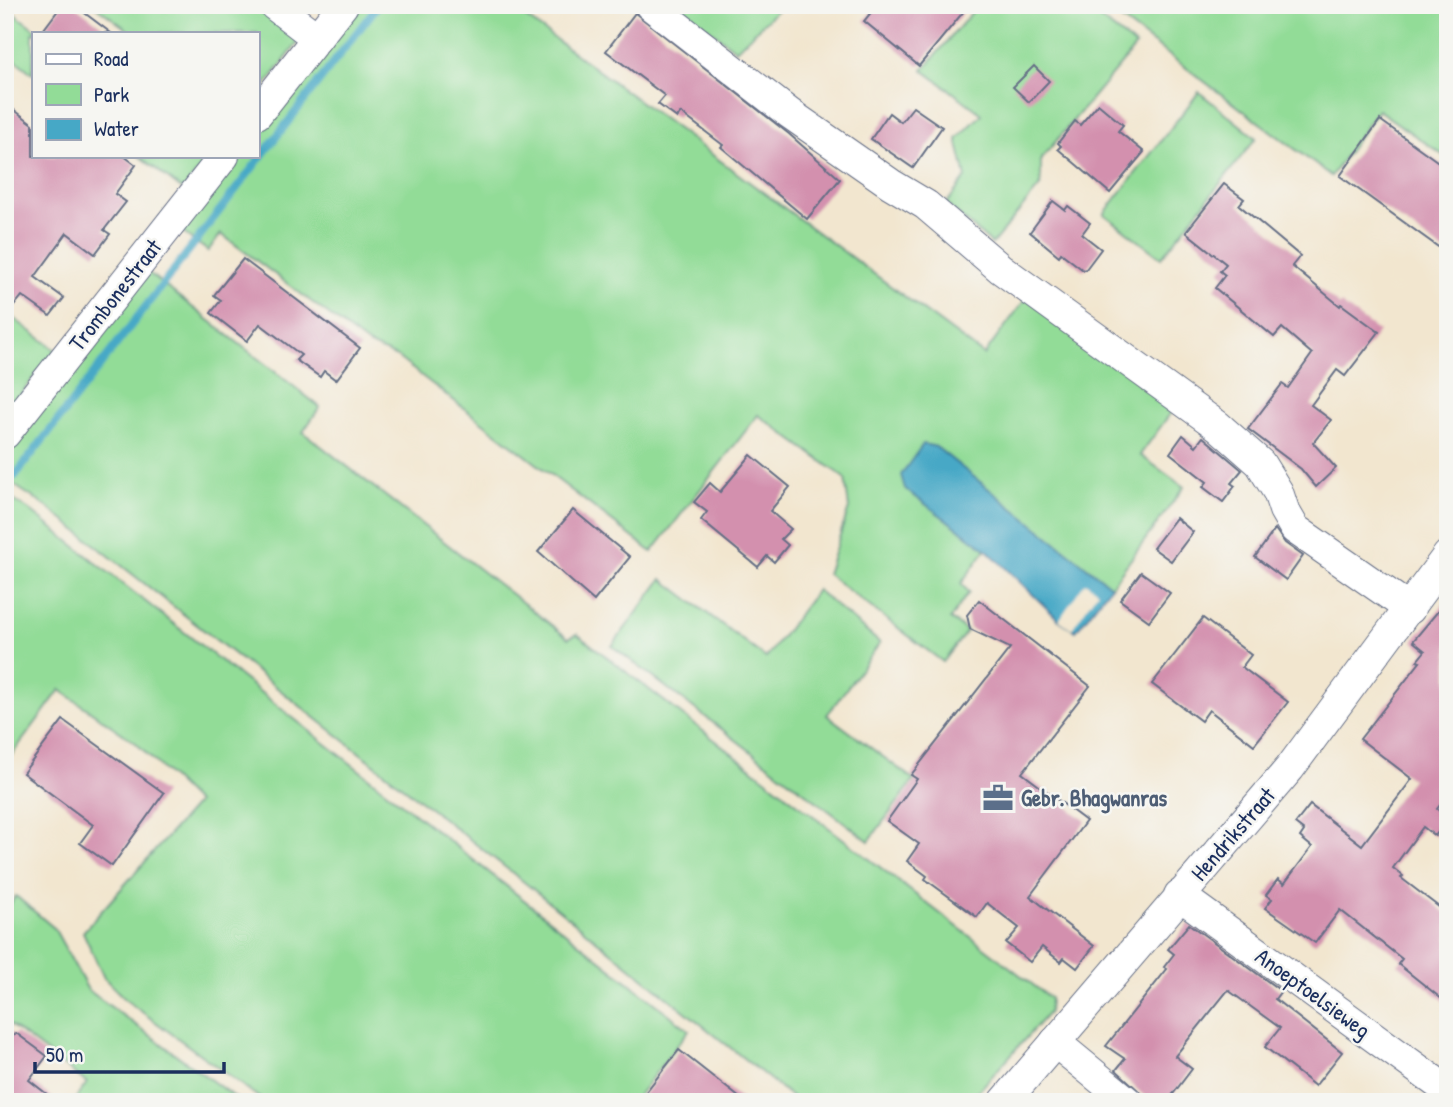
<svg xmlns="http://www.w3.org/2000/svg" width="1453" height="1107" font-family="'Patrick Hand',sans-serif">
<style>
.green{fill:#92dc97;stroke:#56867a;stroke-width:2}
.water{fill:#46a8c6;stroke:#306c92;stroke-width:2}
.pier{fill:#f2e6cf}
.lines{fill:none;stroke-linecap:round;stroke-linejoin:round}
.stream{stroke:#46a8c6;stroke-width:8}
.building{fill:#d390ae}
.minor-casing{stroke:#666f86;stroke-width:32}
.minor{stroke:#fff;stroke-width:30}
.labels{text-anchor:middle;stroke-width:5;stroke-linejoin:round;paint-order:stroke}
.street-label{font-size:23px;fill:#1b2f5e;stroke:#f6f6f2}
.service-label{font-size:23px;font-weight:bold;fill:#4e5e75;stroke:#f6f6f2;text-anchor:start}
</style>
<rect width="100%" height="100%" fill="#f6f6f2"/>
<filter id="ink" filterUnits="userSpaceOnUse"><feTurbulence type="fractalNoise" baseFrequency=".0143" numOctaves="2"/><feDisplacementMap in="SourceGraphic" scale="14" xChannelSelector="R" yChannelSelector="G"/><feConvolveMatrix kernelMatrix="1 2 1 2 8 2 1 2 1" color-interpolation-filters="sRGB"/></filter>
<filter id="wash" filterUnits="userSpaceOnUse"><feTurbulence type="fractalNoise" baseFrequency=".00686" numOctaves="4" result="noise"/><feDisplacementMap in="SourceGraphic" scale="28" xChannelSelector="R" yChannelSelector="G"/><feGaussianBlur stdDeviation="1.57" result="paint"/><feColorMatrix in="noise" values="0 0 0 0 0 0 0 0 0 0 0 0 0 0 0 0 0 1.4 0 .05"/><feComposite in="paint" operator="in"/></filter>
<g filter="url(#wash)">
<rect width="100%" height="100%" fill="#f2e6cf"/>
<!-- green -->
<g class="green">
<path d="M94,5H263L300,40L257,96V33H132Z"/>
<path d="M358,5H509L984,355L1032,290L1186,392L1140,455L1184,487L1111,586L936,447L923,444L905,489L986,549L961,584L969,592L950,619L967,631L943,662L827,574L849,508L845,478L758,415L652,552L397,357L369,345L221,234L208,251L178,229L237,156H257V130Z"/>
<path d="M678,5H782L736,50Z"/>
<path d="M978,5H1082L1136,46L1041,159V185L992,244L946,204L966,177L957,139L982,114L923,70Z"/>
<path d="M1102,5H1448V148L1443,155L1378,110L1331,176Z"/>
<path d="M5,7L40,33H33V74L5,52Z"/>
<path d="M1199,92L1256,138L1161,258L1104,214Z"/>
<path d="M139,156H210L183,190Z"/>
<path d="M146,271L320,407L303,432L568,638L577,634L1050,998L1049,1012L969,1102H798L524,882L47,507L5,479V454Z"/>
<path d="M5,312L56,350L5,414Z"/>
<path d="M5,495L28,509L689,1030L633,1102H265L127,1001L104,978L83,932L197,803L136,743L60,690L5,764Z"/>
<path d="M662,579L766,658L817,590L880,643L827,715L914,780L869,841L612,646Z"/>
<path d="M16,896L54,928L88,990L241,1102H73L87,1083L5,1021V911Z"/>
</g>
<!-- water -->
<path class="water" d="M923,444L936,447L1111,586L1076,631L1059,620L986,549L905,489L901,475Z"/>
<!-- pier -->
<path class="pier" d="M1085,582L1098,591L1072,629L1059,620Z"/>
<g class="lines">
<!-- stream -->
<path class="stream" d="M15,476L378,5"/>
</g>
<g id="blocks">
<!-- building -->
<g class="building">
<path d="M62,5H74L111,33H41Z"/>
<path d="M877,5H969L919,66L864,21Z"/>
<path d="M635,13L789,134L840,179L807,219L721,147L723,145L681,113L677,118L658,104L665,96L606,51Z"/>
<path d="M1034,66L1049,81L1029,102L1013,87Z"/>
<path d="M5,103L33,124V156H124L136,165L115,194L126,202L104,230L110,234L95,254L67,233L35,277L64,298L50,316L22,296L5,317Z"/>
<path d="M1098,104L1123,125L1118,131L1144,152L1110,193L1058,149L1061,146L1058,143L1075,121L1080,125Z"/>
<path d="M913,107L942,127L913,168L871,139L889,113L901,122Z"/>
<path d="M1380,120L1448,169V254L1340,176Z"/>
<path d="M1224,184L1244,199L1239,205L1300,256L1292,266L1340,306L1341,304L1379,332L1345,376L1337,370L1311,405L1331,420L1313,443L1336,468L1316,487L1301,469L1248,429L1282,384L1288,388L1312,354L1282,328L1274,337L1215,288L1225,275L1220,271L1226,264L1186,232Z"/>
<path d="M1053,201L1065,210L1068,206L1090,223L1082,234L1101,249L1086,269L1083,270L1061,253L1059,256L1030,232Z"/>
<path d="M243,259L360,348L336,380L324,371L320,377L296,360L301,355L260,324L247,341L211,313L221,300L214,295Z"/>
<path d="M1183,435L1196,446L1203,437L1242,470L1231,483L1235,486L1223,502L1203,487L1207,482L1170,453Z"/>
<path d="M751,455L790,487L770,511L791,529L781,539L788,545L774,562L767,556L758,567L701,520L707,512L694,502L710,483L720,492Z"/>
<path d="M573,510L630,557L594,601L538,552Z"/>
<path d="M1176,518L1193,532L1171,561L1153,548Z"/>
<path d="M1275,529L1285,543L1303,556L1286,580L1255,557Z"/>
<path d="M1141,572L1170,593L1149,621L1120,600Z"/>
<path d="M1448,599V795L1437,809L1448,819L1435,836L1423,827L1393,868L1403,876L1401,878L1448,914V1004L1398,964L1402,959L1340,910L1315,943L1265,908L1272,899L1266,895L1278,879L1284,884L1312,847L1300,837L1304,831L1295,824L1310,805L1362,845L1412,779L1360,739L1420,662L1417,661L1425,651L1413,641Z"/>
<path d="M979,600L1090,686L1022,773L1086,821L1030,896L1094,946L1077,968L1064,958L1061,962L1042,947L1030,962L1006,943L1019,928L987,903L977,917L925,879L927,876L907,861L919,844L887,821L917,779L911,775L1010,648L970,629L967,615Z"/>
<path d="M1203,618L1251,655L1242,667L1288,702L1254,745L1209,710L1201,721L1152,684Z"/>
<path d="M63,720L164,793L112,866L80,843L93,825L23,773Z"/>
<path d="M1189,924L1281,991L1275,999L1342,1052L1315,1086L1265,1047L1280,1028L1228,990L1175,1056L1192,1069L1167,1102H1151L1116,1070L1125,1059L1106,1046L1167,969L1164,967L1174,954L1168,949Z"/>
<path d="M5,1029L14,1035L16,1033L47,1056L29,1080L57,1102H5Z"/>
<path d="M679,1050L745,1102H638Z"/>
</g>
</g>
</g>
<g filter="url(#ink)">
<use href="#blocks" fill-opacity="0" stroke="#666f86" stroke-width="2"/>
<g class="lines">
<!-- minor casing -->
<g class="minor-casing">
<g id="minor">
<path d="M274,5L317,38"/>
<path d="M650,5L789,113L891,184L926,205L1001,269L1218,426L1260,463L1278,492L1284,510L1295,529L1410,609"/>
<path d="M257,114L343,5"/>
<path d="M5,434L224,156"/>
<path d="M1179,895L1448,1091"/>
<path d="M1055,1042L1128,1102"/>
<path d="M1004,1102L1290,768L1448,555"/>
</g>
</g>
<!-- minor -->
<use href="#minor" class="minor"/>
</g>
</g>
<!-- icons -->
<defs>
<g id="office-bare" transform="scale(2.415)"><path d="M-6-3h4V-5.5h4V-3h4V5H-6ZM-1-4.5V-3h2v-1.5ZM-6 0V1H6V0Z" fill="#5c6f8a" stroke="#f6f6f2" stroke-width="2.5" paint-order="stroke"/></g>
</defs>
<g fill-rule="evenodd">
<use href="#office-bare" x="998" y="798"/>
</g>
<g class="labels">
<!-- street labels -->
<g class="street-label">
<text transform="translate(115 295) rotate(-52)" y="8">Trombonestraat</text>
<text transform="translate(1233 834) rotate(-49)" y="8">Hendrikstraat</text>
<text transform="translate(1313 993) rotate(36)" y="8">Anoeptoelsieweg</text>
</g>
<!-- service labels -->
<g class="service-label">
<text x="1021" y="806">Gebr. Bhagwanras</text>
</g>
</g>
<!-- margin -->
<rect width="1453" height="1107" fill="none" stroke="#f6f6f2" stroke-width="28"/>
<!-- legend -->
<rect x="32" y="32" width="228" height="126" fill="#f6f6f2" stroke="#9ea6b7" stroke-width="2"/>
<rect x="46" y="54" width="35" height="10" fill="#ffffff" stroke="#9ea6b7" stroke-width="2"/>
<text x="94" y="66" font-size="21" fill="#1b2f5e">Road</text>
<rect x="46" y="84" width="35" height="21" fill="#92dc97" stroke="#9ea6b7" stroke-width="2"/>
<text x="94" y="102" font-size="21" fill="#1b2f5e">Park</text>
<rect x="46" y="119" width="35" height="21" fill="#46a8c6" stroke="#9ea6b7" stroke-width="2"/>
<text x="94" y="136" font-size="21" fill="#1b2f5e">Water</text>
<!-- scale -->
<path d="M35 1062v10h189v-10" fill="none" stroke="#1b2f5e" stroke-width="3.5"/>
<text x="46" y="1062" font-size="21" fill="#1b2f5e" stroke="#f6f6f2" stroke-width="5" paint-order="stroke">50 m</text>
</svg>
